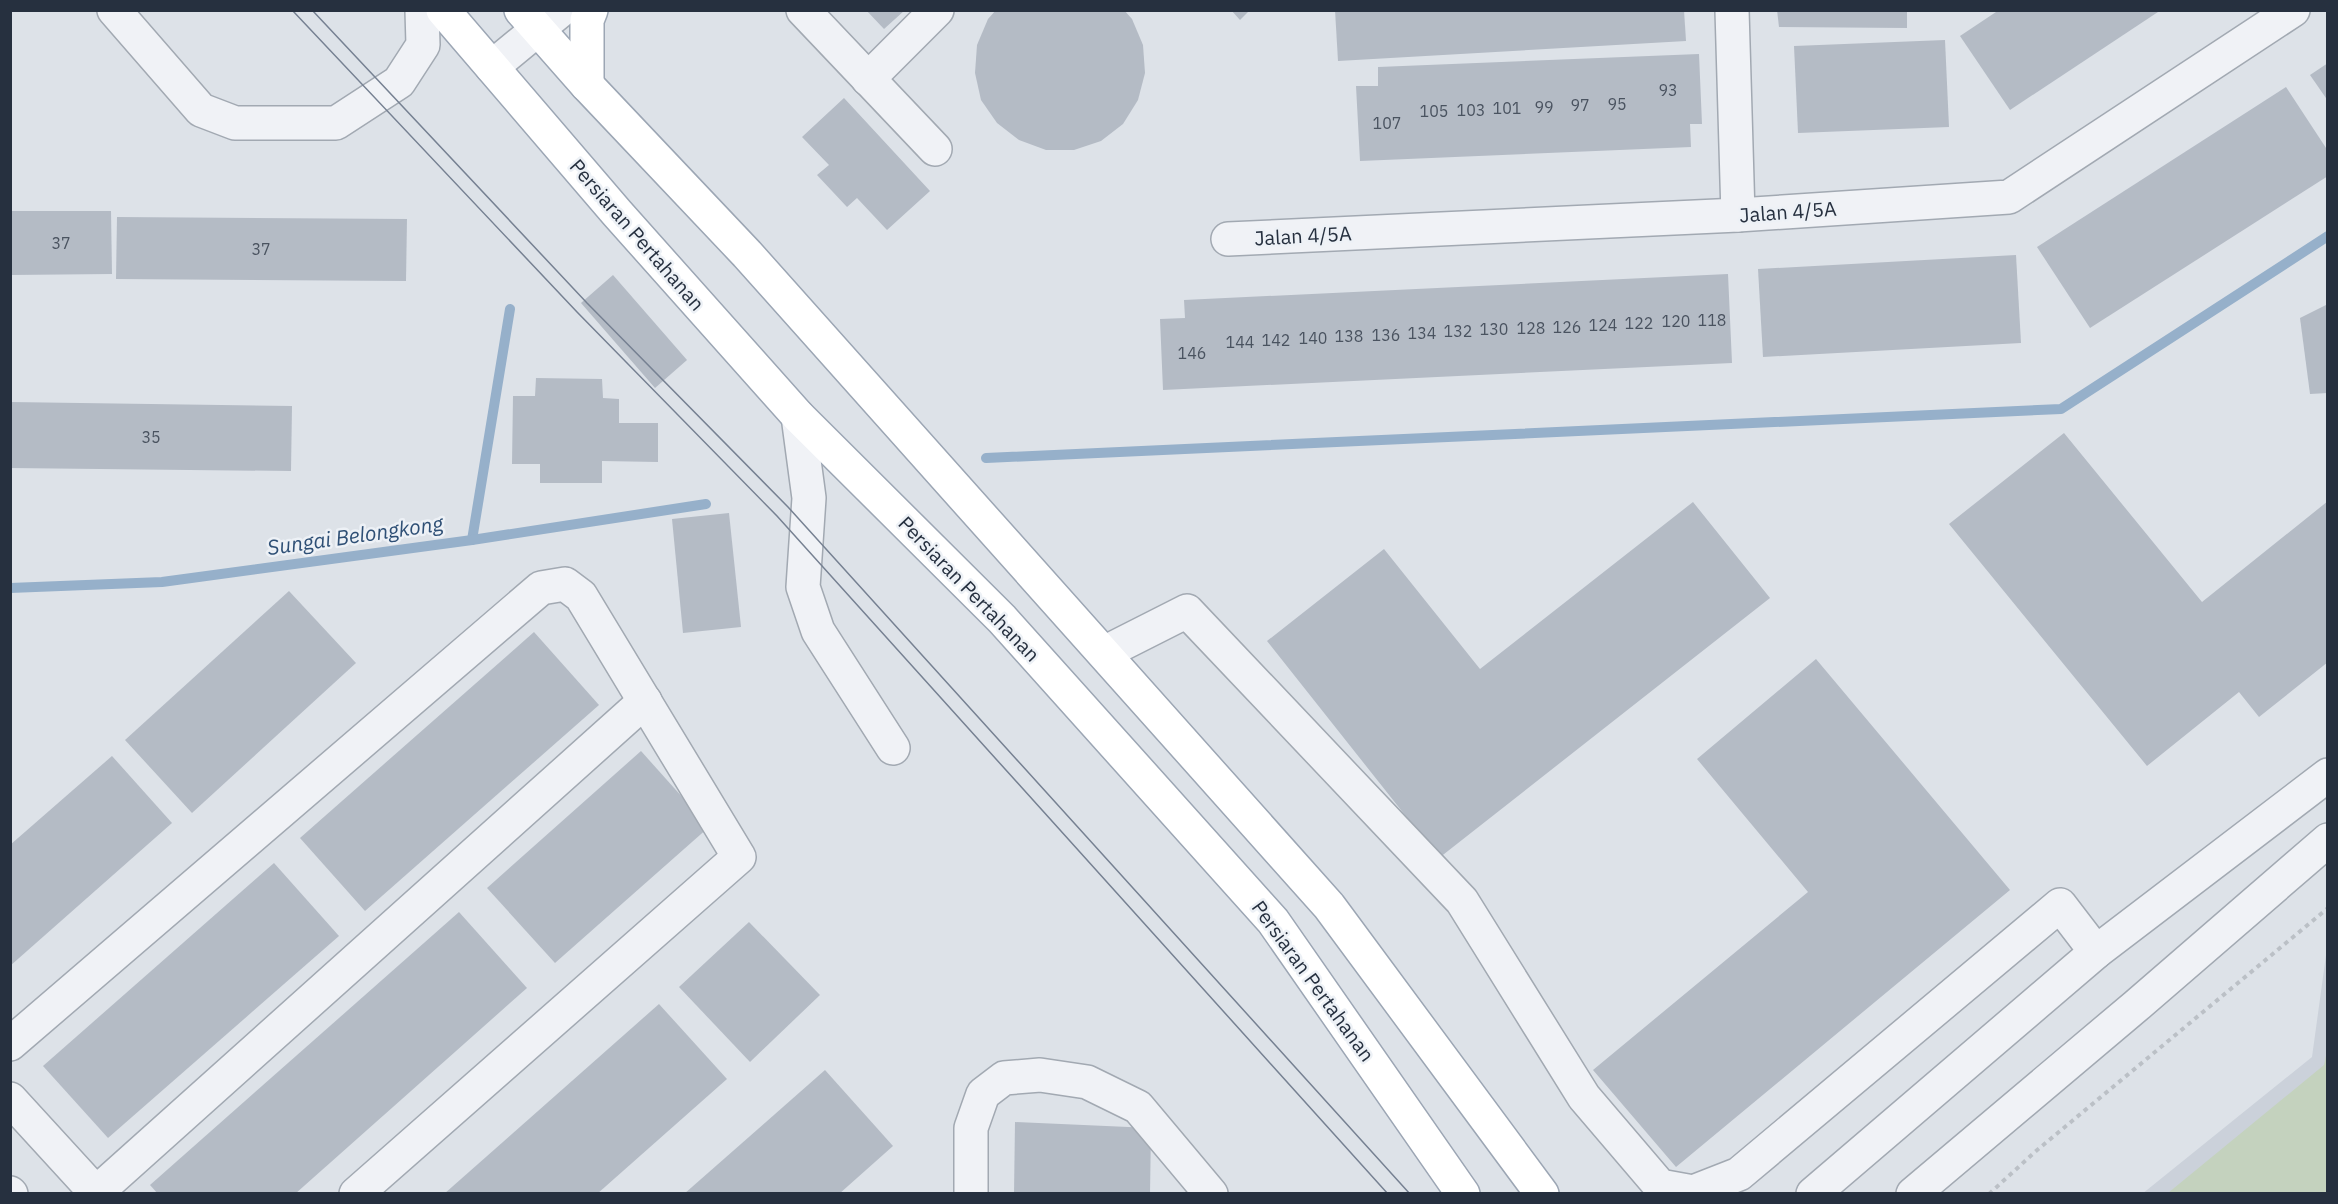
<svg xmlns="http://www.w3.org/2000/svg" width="2338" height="1204" font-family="'IBM Plex Sans',sans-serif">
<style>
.built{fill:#cbd1da}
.green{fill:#c4d2be}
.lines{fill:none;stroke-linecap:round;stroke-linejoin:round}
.stream{stroke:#96b0ca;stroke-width:10}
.building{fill:#b4bbc5}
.minor-casing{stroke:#a2a9b2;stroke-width:36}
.major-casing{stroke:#9ca6b4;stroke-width:36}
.path{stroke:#bbc0c6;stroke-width:4;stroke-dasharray:4.5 4.5;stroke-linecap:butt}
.minor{stroke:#f0f2f6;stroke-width:33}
.major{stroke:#fff;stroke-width:33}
.tram{stroke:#768192;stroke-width:1.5}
.labels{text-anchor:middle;stroke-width:5;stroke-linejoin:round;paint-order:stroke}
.number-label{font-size:16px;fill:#4a5360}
.street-label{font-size:20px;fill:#26303f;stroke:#edf1f6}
.water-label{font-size:21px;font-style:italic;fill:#2e4f75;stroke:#edf1f6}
</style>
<rect width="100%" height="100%" fill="#dde2e8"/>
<!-- built -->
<path class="built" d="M2327,948V1193L2142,1194L2312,1057Z"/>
<!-- green -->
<path class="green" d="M2327,1051V1193H2168L2324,1065Z"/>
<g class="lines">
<!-- stream -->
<g class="stream">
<path d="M986,458L2061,409L2328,236"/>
<path d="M472,540L510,309"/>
<path d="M10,588L162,582L472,540L706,504"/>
</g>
</g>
<!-- building -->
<g class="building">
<path d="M866,10H905L884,29Z"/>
<path d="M996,10H1124L1132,19L1143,45L1145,73L1138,100L1123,124L1101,141L1074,150H1046L1019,140L997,123L981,100L975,73L977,45L988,19Z"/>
<path d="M1231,10H1250L1240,20Z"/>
<path d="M1335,10H1684L1686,41L1338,61Z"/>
<path d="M1777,10H1907V28L1779,27Z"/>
<path d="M1999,10H2161L2010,110L1960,36Z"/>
<path d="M1945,40L1949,127L1798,133L1794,46Z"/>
<path d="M1699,54L1702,124H1690L1691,147L1360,161L1356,86H1378V67Z"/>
<path d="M2328,63V101L2310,75Z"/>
<path d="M2286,87L2328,151V176L2090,328L2037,247Z"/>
<path d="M844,98L930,191L887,230L857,198L847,207L817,175L829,165L802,137Z"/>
<path d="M10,211H111L112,274L10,275Z"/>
<path d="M117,217L407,219L406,281L116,279Z"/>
<path d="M2016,255L2021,343L1763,357L1758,269Z"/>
<path d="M1728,274L1732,363L1163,390L1160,319L1185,318L1184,300Z"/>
<path d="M613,275L687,360L655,388L581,303Z"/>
<path d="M2328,304V393L2310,394L2300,318Z"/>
<path d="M536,378L602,379L603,398L619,399V423H658V462L602,461V483H540V464H512L513,396H535Z"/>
<path d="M10,402L292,406L291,471L10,468Z"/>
<path d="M2064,433L2202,602L2328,501V662L2259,717L2239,692L2147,766L1949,524Z"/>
<path d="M1693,502L1770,598L1439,858L1267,641L1384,549L1480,669Z"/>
<path d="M729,513L741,627L683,633L672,519Z"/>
<path d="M289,591L356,663L192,813L125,740Z"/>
<path d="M534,632L599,705L365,911L300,838Z"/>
<path d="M1816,659L2010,890L1676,1167L1593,1070L1808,892L1697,759Z"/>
<path d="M641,751L709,827L555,963L487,888Z"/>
<path d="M112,756L172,823L10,966V845Z"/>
<path d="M274,863L339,936L108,1138L43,1066Z"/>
<path d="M459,912L527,988L295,1194H158L150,1185Z"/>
<path d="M749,922L820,995L750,1062L679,987Z"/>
<path d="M659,1004L727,1079L597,1194H444Z"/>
<path d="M825,1070L893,1146L839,1194H684Z"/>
<path d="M1015,1122L1151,1128L1150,1194H1014Z"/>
</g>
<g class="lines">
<!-- minor casing -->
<g class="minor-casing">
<g id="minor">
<path d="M114,10L201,110L235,123H336L399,82L423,45L422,10"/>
<path d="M803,10L935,149"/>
<path d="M1732,10L1738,215"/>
<path d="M492,67L561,10"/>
<path d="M868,79L937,10"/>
<path d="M1228,239L1738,215L2009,197L2293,10"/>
<path d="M798,416L809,498L803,587L818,631L893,748"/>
<path d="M1104,653L1187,611L1462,901L1584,1097L1660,1186L1693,1192L1739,1174L2060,905L2096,952"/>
<path d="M10,1044L541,588L565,584L581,596L739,857L356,1194"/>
<path d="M10,1099L97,1194"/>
<path d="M10,1193L11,1194"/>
<path d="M96,1193L645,701"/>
<path d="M971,1194V1128L983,1094L1004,1078L1040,1075L1087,1082L1138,1107L1211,1194"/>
<path d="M1813,1194L2096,952L2328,775"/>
<path d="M1913,1194L2136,1006L2328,840"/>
</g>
</g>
<!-- major casing -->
<g class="major-casing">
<g id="major">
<path d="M443,10L617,213L798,416L1002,619L1273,921L1463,1194"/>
<path d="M521,10L587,85L747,254L1329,906L1542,1194"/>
<path d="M587,85V20L591,10"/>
</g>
</g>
<!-- path -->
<path class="path" d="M1989,1194L2036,1151L2328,908"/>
<!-- minor -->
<use href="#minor" class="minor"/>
<!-- major -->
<use href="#major" class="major"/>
<!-- tram -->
<g class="tram">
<path d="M292,10L577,312L777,516L1388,1194"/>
<path d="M312,10L587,303L788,507L1410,1194"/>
</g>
</g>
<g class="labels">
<!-- number labels -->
<g class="number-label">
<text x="1668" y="96">93</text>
<text x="1617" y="110">95</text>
<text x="1580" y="111">97</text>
<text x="1544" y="113">99</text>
<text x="1507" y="114">101</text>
<text x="1471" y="116">103</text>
<text x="1434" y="117">105</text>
<text x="1387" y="129">107</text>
<text x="61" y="249">37</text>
<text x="261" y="255">37</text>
<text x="1712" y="326">118</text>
<text x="1676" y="327">120</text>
<text x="1639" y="329">122</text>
<text x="1603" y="331">124</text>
<text x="1567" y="333">126</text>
<text x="1531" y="334">128</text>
<text x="1494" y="335">130</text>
<text x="1458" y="337">132</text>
<text x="1422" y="339">134</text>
<text x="1386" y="341">136</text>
<text x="1349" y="342">138</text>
<text x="1313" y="344">140</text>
<text x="1276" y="346">142</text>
<text x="1240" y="348">144</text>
<text x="1192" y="359">146</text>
<text x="151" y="443">35</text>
</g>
<!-- street labels -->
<g class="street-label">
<text transform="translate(1788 212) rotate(-4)" y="7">Jalan 4/5A</text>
<text transform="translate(637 235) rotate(49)" y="7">Persiaran Pertahanan</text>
<text transform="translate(1303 236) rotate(-3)" y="7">Jalan 4/5A</text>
<text transform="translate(969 589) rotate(46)" y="7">Persiaran Pertahanan</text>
<text transform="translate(1313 981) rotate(54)" y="7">Persiaran Pertahanan</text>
</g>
<!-- water labels -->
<g class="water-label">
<text transform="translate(355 536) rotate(-8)" y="7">Sungai Belongkong</text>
</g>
</g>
<!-- border -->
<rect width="2338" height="1204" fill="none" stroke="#26303f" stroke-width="24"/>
</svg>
